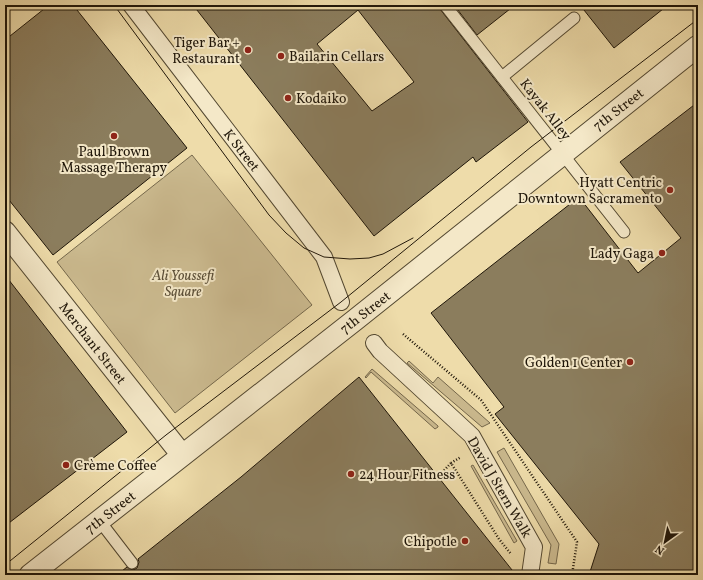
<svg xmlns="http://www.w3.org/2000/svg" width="703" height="580" font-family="Vollkorn,serif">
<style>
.green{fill:#cbba8f;stroke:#75684c}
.building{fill:#8b7d5d;stroke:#1f1609;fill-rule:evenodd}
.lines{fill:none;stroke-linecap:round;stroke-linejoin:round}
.service-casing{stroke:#534831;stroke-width:13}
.pedestrian-casing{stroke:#534831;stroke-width:18}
.minor-casing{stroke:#534831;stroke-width:23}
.path{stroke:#1f1609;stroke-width:2.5;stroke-dasharray:1 2;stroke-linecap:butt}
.service{stroke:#f4e8c8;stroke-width:11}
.pedestrian{stroke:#f4e8c8;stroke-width:16}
.minor{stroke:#f4e8c8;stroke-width:21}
.tram{stroke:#1f1609;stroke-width:1}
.poi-dot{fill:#8f2418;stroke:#f4e8c8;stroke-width:1.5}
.labels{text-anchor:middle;stroke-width:4;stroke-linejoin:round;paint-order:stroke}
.poi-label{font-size:14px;fill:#1f1609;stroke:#f4e8c8;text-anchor:end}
.street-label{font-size:14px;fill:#1f1609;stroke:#f4e8c8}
.park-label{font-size:14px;font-style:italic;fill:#5b4f38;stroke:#f4e8c8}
</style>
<rect width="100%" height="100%" fill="#eedcaa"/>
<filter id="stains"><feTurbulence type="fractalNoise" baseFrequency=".005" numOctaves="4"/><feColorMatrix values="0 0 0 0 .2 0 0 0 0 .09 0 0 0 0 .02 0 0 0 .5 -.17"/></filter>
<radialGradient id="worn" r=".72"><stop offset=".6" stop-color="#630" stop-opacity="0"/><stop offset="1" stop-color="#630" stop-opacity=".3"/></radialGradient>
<!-- green -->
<g class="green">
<path d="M192,155L312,305L175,413L57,262Z"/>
<path d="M409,361L433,383L438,377L490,423L482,427L407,363Z"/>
<path d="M372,369L438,426V427L435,429L371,372L366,378L365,377Z"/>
<path d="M504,448L559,544L556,564L548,563L551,545L497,452Z"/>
<path d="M473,465L517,541L514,543L471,466Z"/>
</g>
<!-- building -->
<g class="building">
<path d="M49,5H73L187,148L53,255L5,195V40Z"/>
<path d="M193,5H438L440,9L528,122L476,162L473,157L374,236ZM358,10L414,82L372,111L317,44Z"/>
<path d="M454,5H515L477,35Z"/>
<path d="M580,5H668L614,48Z"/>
<path d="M698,102V575H589L599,544L495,414L504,407L431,313L579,197L638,273L681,238L620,162Z"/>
<path d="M5,275L127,432L5,526Z"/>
<path d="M359,377L516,575H117L127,567L133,570L137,568L139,562L138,559L241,477Z"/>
</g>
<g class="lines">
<!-- service casing -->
<g class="service-casing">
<g id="service">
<path d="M445,5L624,232"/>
<path d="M502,77L574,18"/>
<path d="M99,520L132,563"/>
</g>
</g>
<!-- pedestrian casing -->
<g class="pedestrian-casing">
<g id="pedestrian">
<path d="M131,5L324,257L341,302"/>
<path d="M374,343L380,351L472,436L534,547L530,575"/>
</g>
</g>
<!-- minor casing -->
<g class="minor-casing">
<g id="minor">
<path d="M5,232L182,455"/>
<path d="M30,575L355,320L698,46"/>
</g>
</g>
<!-- path -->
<g class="path">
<path d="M403,334L481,400L577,542L572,575"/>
<path d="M451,463L461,457"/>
<path d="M438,477L451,463L499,539L511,554"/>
</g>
<!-- service -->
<use href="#service" class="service"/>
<!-- pedestrian -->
<use href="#pedestrian" class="pedestrian"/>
<!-- minor -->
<use href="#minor" class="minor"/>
<!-- tram -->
<g class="tram">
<path d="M114,5L269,215L286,233L304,248L324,257L350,259L369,258L383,254L413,238"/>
<path d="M5,8L8,5"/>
<path d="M5,565L166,435L341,302L531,147L698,19"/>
</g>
</g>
<!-- markers -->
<g class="poi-dot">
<circle cx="248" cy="50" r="4"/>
<circle cx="281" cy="56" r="4"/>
<circle cx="288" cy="98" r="4"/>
<circle cx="114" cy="136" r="4"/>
<circle cx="670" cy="190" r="4"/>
<circle cx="662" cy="253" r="4"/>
<circle cx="630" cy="362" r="4"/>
<circle cx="66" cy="465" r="4"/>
<circle cx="351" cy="474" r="4"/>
<circle cx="465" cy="541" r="4"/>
</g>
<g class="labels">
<!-- poi labels -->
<g class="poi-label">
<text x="240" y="47">Tiger Bar +<tspan x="240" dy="16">Restaurant</tspan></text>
<text x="289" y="61" text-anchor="start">Bailarin Cellars</text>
<text x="296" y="103" text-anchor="start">Kodaiko</text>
<text x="114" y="156" text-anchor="middle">Paul Brown<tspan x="114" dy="16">Massage Therapy</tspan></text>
<text x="662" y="187">Hyatt Centric<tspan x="662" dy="16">Downtown Sacramento</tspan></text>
<text x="654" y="258">Lady Gaga</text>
<text x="622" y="367">Golden 1 Center</text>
<text x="74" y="470" text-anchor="start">Crème Coffee</text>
<text x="359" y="479" text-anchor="start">24 Hour Fitness</text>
<text x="457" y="546">Chipotle</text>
</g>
<!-- street labels -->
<g class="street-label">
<text transform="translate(546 109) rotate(52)" y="5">Kayak Alley</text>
<text transform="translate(618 109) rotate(-38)" y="5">7th Street</text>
<text transform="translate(242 150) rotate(52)" y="5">K Street</text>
<text transform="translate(365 312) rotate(-38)" y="5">7th Street</text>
<text transform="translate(93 343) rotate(52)" y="5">Merchant Street</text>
<text transform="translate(500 487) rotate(60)" y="5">David J Stern Walk</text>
<text transform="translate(110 512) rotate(-38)" y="5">7th Street</text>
</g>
<!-- park labels -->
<g class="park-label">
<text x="183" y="280">Ali Youssefi<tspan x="183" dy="16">Square</tspan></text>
</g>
</g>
<!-- margin -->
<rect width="703" height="580" fill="none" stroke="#eedcaa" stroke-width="20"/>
<rect x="6" y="6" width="691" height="568" fill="none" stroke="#1f1609" stroke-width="2"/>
<rect x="10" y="10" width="683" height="560" fill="none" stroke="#1f1609"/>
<!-- north arrow -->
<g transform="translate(665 542) rotate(213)" stroke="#f4e8c8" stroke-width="3" paint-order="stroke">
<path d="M0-3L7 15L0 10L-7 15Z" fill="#1f1609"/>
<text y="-6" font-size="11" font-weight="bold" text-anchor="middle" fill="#1f1609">N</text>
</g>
<rect width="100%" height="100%" filter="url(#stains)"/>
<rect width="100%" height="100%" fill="url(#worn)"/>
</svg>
